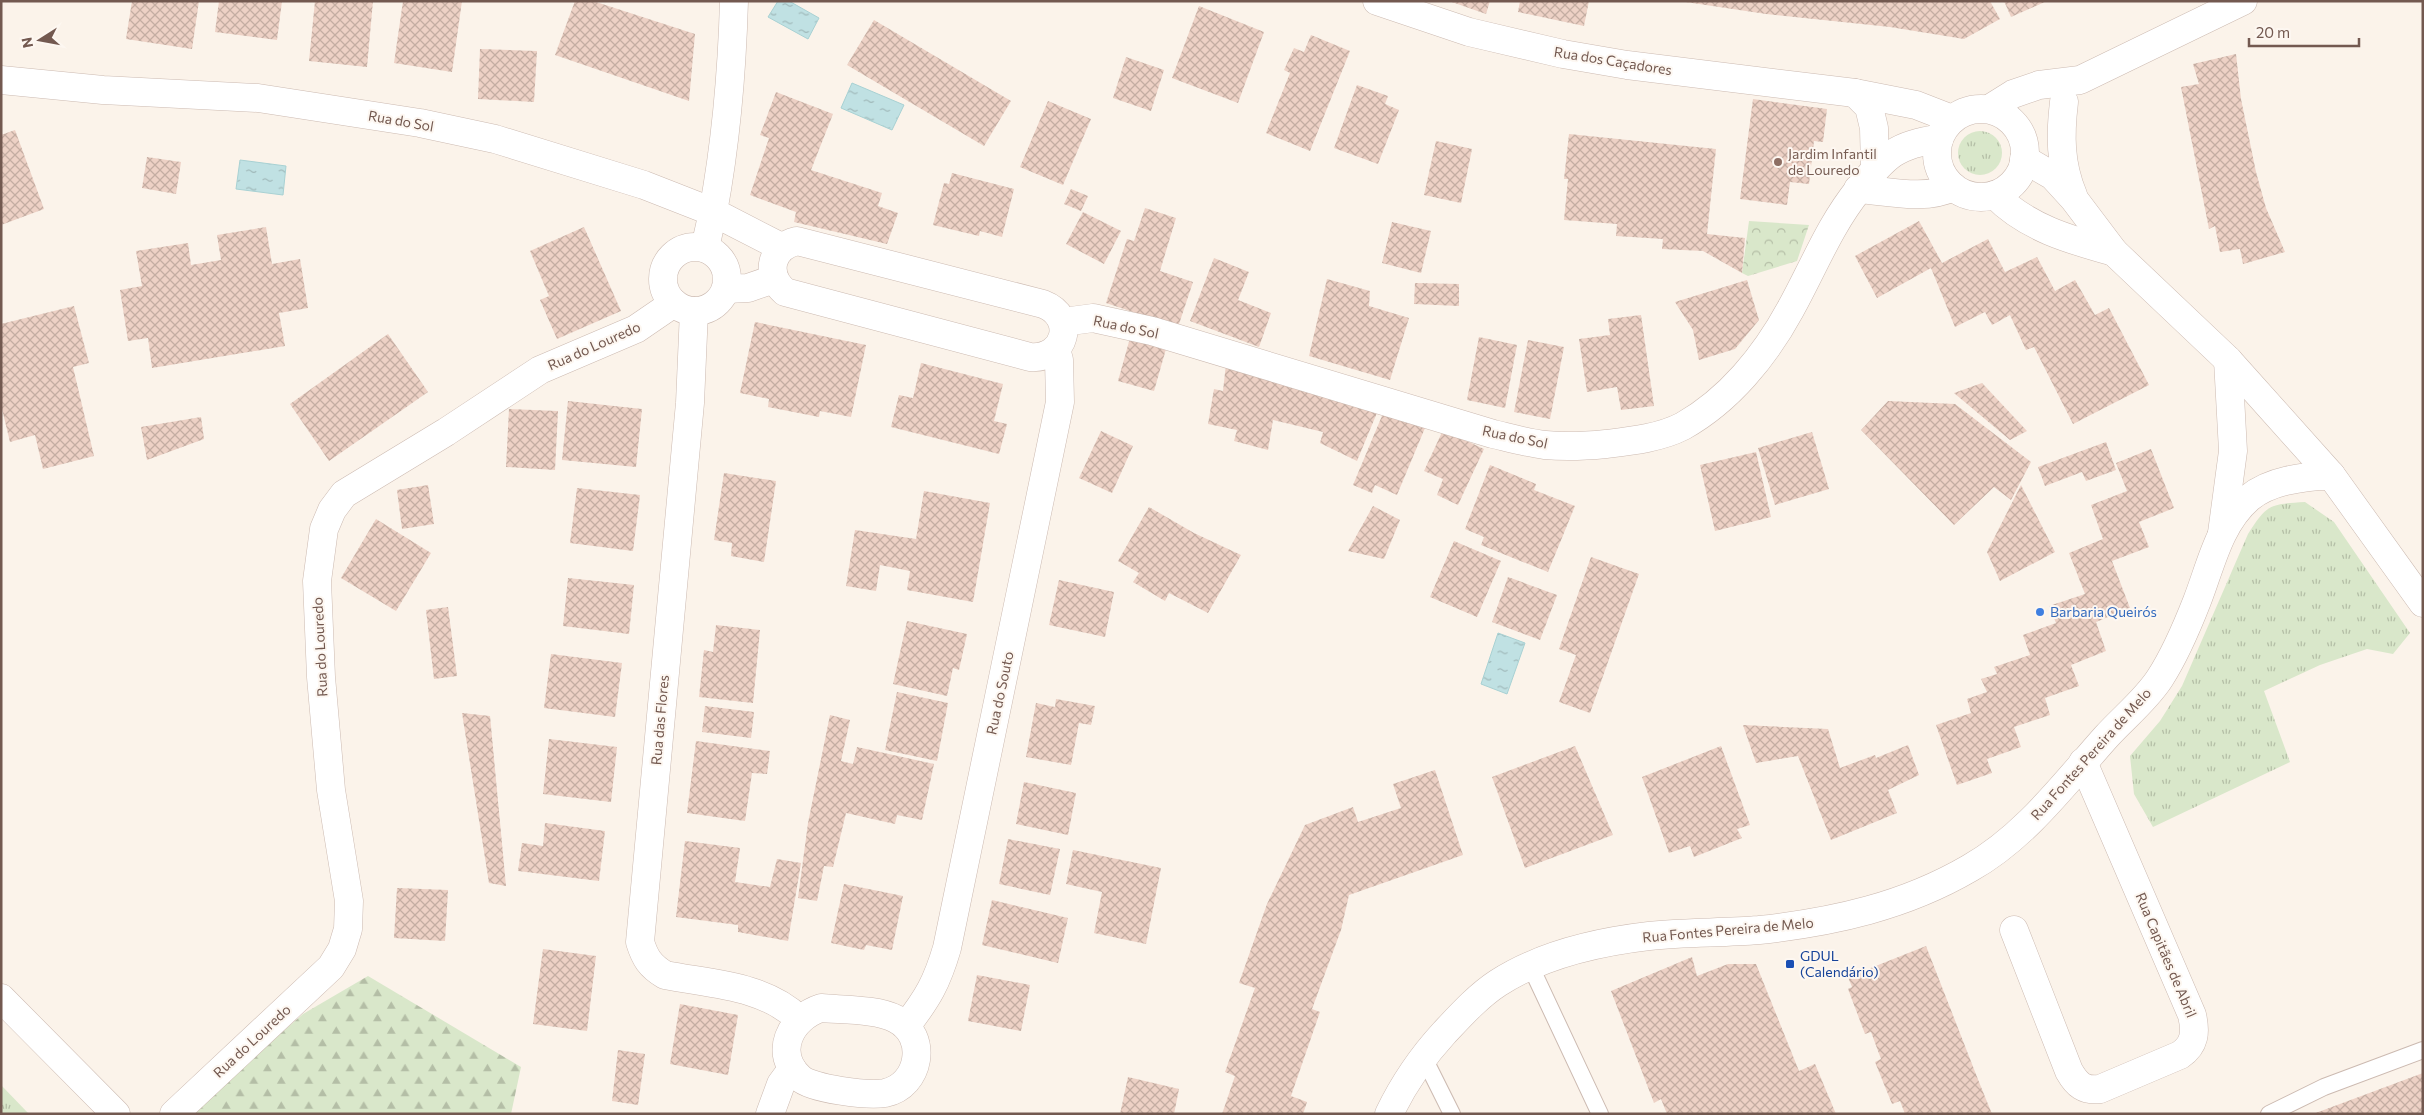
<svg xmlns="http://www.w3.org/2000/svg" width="2424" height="1115" font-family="Commissioner,sans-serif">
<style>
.grass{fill:url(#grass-tufts)}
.forest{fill:url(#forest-firs)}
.park{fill:url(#park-crowns)}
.water{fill:url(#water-ripples);stroke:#a8d1d3}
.building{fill:url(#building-cross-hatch)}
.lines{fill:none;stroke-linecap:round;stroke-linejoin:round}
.service-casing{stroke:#ccbab1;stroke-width:18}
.minor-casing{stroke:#ccbab1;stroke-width:29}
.tertiary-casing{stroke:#ccbab1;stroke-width:29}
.service{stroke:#fff;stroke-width:16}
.minor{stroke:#fff;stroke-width:28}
.tertiary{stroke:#fff;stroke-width:28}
.education-dot{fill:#8d6e63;stroke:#fdf7f1;stroke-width:2}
.shop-dot{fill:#3f7fe0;stroke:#fdf7f1;stroke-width:2}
.transit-dot{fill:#1a4fb4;stroke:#fdf7f1;stroke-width:2}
.labels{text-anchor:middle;stroke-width:4;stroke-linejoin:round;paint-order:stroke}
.street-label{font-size:14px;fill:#735950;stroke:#fdf7f1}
.education-label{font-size:14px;fill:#785e54;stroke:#fdf7f1;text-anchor:start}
.shop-label{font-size:14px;fill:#366cbe;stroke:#fdf7f1;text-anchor:start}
.transit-label{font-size:14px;fill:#164399;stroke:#fdf7f1;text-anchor:start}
</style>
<defs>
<pattern id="grass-tufts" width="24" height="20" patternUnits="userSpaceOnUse" patternTransform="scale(1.25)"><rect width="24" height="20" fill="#d9e7ca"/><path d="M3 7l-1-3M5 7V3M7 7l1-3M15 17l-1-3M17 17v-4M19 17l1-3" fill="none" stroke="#b4bea6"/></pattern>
<pattern id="forest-firs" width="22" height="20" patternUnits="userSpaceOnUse" patternTransform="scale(1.25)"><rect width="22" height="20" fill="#d9e7ca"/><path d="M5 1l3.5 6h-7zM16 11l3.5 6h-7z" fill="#b4bea6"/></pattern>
<pattern id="park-crowns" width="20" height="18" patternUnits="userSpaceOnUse" patternTransform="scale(1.25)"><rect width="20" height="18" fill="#d9e7ca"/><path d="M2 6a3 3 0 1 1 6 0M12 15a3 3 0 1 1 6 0" fill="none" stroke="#b4bea6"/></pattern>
<pattern id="water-ripples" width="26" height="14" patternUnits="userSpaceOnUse" patternTransform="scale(1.25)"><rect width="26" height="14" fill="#c0e1e3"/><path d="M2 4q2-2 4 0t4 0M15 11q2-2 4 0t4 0" fill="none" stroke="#a0b9ba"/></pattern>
<pattern id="building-cross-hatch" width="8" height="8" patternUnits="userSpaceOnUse" patternTransform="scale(1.25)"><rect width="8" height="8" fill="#edd1c5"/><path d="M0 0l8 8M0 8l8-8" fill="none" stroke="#c4ada2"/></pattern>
</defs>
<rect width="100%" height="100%" fill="#fbf3ea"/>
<!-- grass -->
<g class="grass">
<circle cx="1980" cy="153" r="22"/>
<path d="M2305,502L2334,522L2410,633L2393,654L2367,649L2320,665L2264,691L2290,762L2153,827L2134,794L2130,756L2160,721L2182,686L2248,534C2267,504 2270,504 2305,502Z"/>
<path d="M1,1085L29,1114H1Z"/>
</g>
<!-- forest -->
<path class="forest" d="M368,976L521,1067L511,1114H188L303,1014Z"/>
<!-- park -->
<path class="park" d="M1749,221L1809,225L1797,261L1748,276L1742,273Z"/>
<!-- water -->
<g class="water">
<path d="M778,1H789L819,18L808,39L768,17Z"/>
<path d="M852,83L904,105L892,130L841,108Z"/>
<path d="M240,160L286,166L283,195L236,189Z"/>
<path d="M1498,633L1525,643L1507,694L1481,684Z"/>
</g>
<!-- building -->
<g class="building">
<path d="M132,1H199L192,49L126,39Z"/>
<path d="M219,1H282L277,40L215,32Z"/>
<path d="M315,1H373L367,67L309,61Z"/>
<path d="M403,1H462L452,72L394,63Z"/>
<path d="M575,1H593L695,34L689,101L555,55Z"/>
<path d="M1449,1H1490L1486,14Z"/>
<path d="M1520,1H1589L1584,26L1518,12Z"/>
<path d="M1679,1H1990L2000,19L1964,39L1890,27L1766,14Z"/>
<path d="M2004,1H2047L2011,17Z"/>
<path d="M1199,6L1264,32L1238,103L1172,78Z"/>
<path d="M874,20L1011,101L984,146L847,65Z"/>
<path d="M1311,35L1350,51L1310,151L1266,133L1290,73L1284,70L1294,48L1304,52Z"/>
<path d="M480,49L537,51L534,102L478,99Z"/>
<path d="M2236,54L2241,99L2256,172L2266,208L2285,252L2243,264L2240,249L2220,252L2215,226L2209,229L2181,87L2199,84L2193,64Z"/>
<path d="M1126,57L1164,70L1151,111L1113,98Z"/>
<path d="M1357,85L1388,96L1385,104L1399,110L1378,164L1334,148Z"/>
<path d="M776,92L833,114L811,170L882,193L878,206L898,213L887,244L794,222L796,212L750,195L769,138L760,135Z"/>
<path d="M1753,99L1827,109L1823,142L1814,141L1809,184L1790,182L1787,205L1740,199Z"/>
<path d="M1048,101L1091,119L1063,185L1020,167Z"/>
<path d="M15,130L44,209L1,225V135Z"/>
<path d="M1569,134L1716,149L1707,234L1745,238L1742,273L1703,251L1662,249L1663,239L1616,236L1617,224L1564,220L1568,179H1564Z"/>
<path d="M1436,141L1472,149L1461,203L1424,195Z"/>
<path d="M147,157L181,162L176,194L142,188Z"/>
<path d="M952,173L1014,189L1002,237L980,231L979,236L933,225L944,183L949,184Z"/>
<path d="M1071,189L1088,196L1081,211L1064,204Z"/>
<path d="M1145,208L1176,218L1160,271L1193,282L1178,327L1106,303L1127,239L1134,241Z"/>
<path d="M1083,212L1121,231L1104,264L1066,244Z"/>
<path d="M1919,221L1942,263L1988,239L2005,272L2037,257L2055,291L2075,280L2095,315L2109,308L2149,385L2073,424L2034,347L2026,350L2010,315L1992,325L1985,312L1955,327L1931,268L1877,298L1855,256Z"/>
<path d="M1392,222L1431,231L1421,273L1382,263Z"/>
<path d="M266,227L272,264L300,259L308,308L279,313L285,346L152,368L148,338L128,341L120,290L142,286L136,251L188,243L191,265L221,260L217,235Z"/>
<path d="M584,227L621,311L557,339L540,300L549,296L530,251Z"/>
<path d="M1214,258L1249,272L1238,300L1271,313L1259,347L1190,321Z"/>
<path d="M1327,279L1370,291L1369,306L1409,318L1390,380L1309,356Z"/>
<path d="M1747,280L1759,320L1735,349L1699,360L1693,330L1675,302Z"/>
<path d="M1415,283L1459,284V306L1414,304Z"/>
<path d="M74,306L89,363L73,367L94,456L43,469L35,435L10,442L1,405V324Z"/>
<path d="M1641,315L1654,406L1621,410L1617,387L1587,392L1579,339L1610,335L1608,319Z"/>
<path d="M755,322L866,345L851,417L820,411L819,417L768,407L769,399L740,393Z"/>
<path d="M388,334L428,392L329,461L290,404Z"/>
<path d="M1479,337L1517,345L1505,408L1467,400Z"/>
<path d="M1130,338L1166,349L1154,391L1118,381Z"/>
<path d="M1528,340L1564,347L1550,419L1514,412Z"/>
<path d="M921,363L1003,384L994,421L1007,424L999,454L891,427L899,395L913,398Z"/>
<path d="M1226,364L1379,408L1357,461L1320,443L1323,432L1273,420L1268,450L1234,441L1237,430L1208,424L1214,389L1223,391Z"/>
<path d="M1982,383L2027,431L2010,440L1954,393Z"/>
<path d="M568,401L642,409L636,467L562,460Z"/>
<path d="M1888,401L1955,404L2031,462L2011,500L1994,487L1954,525L1861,430Z"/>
<path d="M509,409L558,411L555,470L506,467Z"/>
<path d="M1384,411L1425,428L1397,495L1375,485L1372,493L1353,485Z"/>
<path d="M201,417L204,439L147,460L141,427Z"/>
<path d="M1443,430L1484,449L1458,505L1437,495L1443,479L1424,471Z"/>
<path d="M1101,431L1133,446L1112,493L1079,478Z"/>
<path d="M1812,432L1829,489L1775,505L1758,448Z"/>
<path d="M2106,442L2116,470L2086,481L2082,472L2045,486L2038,467Z"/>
<path d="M2151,449L2174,508L2139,522L2149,547L2112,561L2130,608L2096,622L2106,651L2071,665L2079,686L2045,698L2050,715L2014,727L2021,747L1987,759L1992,773L1957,785L1936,725L1971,713L1967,699L1987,692L1981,679L1997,674L1994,667L2030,655L2023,635L2056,623L2049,606L2085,594L2069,553L2103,539L2091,505L2127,491L2116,463Z"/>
<path d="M1756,452L1771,517L1715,531L1700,465Z"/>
<path d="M1490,465L1536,484L1534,490L1575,506L1548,572L1481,545L1484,537L1465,529Z"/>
<path d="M724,473L776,481L764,562L731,556L732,543L714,540Z"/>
<path d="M428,485L434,524L402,529L397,490Z"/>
<path d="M2021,485L2055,552L2000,581L1987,552Z"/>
<path d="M577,488L640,495L633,551L570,543Z"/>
<path d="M924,491L990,503L973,602L907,590L910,571L880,565L876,591L846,586L855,530L916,539Z"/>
<path d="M1373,506L1400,520L1384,559L1348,551Z"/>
<path d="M1149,507L1194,533L1241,555L1208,613L1169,593L1165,601L1133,582L1139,573L1118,561Z"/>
<path d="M376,519L431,553L396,611L341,578Z"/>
<path d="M1454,541L1501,561L1477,617L1430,597Z"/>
<path d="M1591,557L1639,574L1590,713L1559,702L1576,655L1559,649Z"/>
<path d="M1508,577L1557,595L1540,640L1492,622Z"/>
<path d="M568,578L634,585L629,634L563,626Z"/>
<path d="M1059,580L1114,592L1105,637L1049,625Z"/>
<path d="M448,607L457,676L434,679L426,610Z"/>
<path d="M907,621L967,634L959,670L953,668L947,696L893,684Z"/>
<path d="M716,625L760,630L753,703L699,697L704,650L713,652Z"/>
<path d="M551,654L622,663L615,717L544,708Z"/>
<path d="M897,692L948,703L937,761L885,750Z"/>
<path d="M1056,699L1095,706L1091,725L1079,723L1071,765L1026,757L1036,703L1055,707Z"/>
<path d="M705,706L754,712L751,738L702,732Z"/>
<path d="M462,713L490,716L506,886L489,883Z"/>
<path d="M830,715L850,720L841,761L853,764L857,747L934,764L922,820L897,815L895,824L846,813L833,867L824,866L817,901L798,898L808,823Z"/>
<path d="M1743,725L1828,729L1840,768L1875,755L1876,758L1908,745L1919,775L1888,790L1897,813L1831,840L1798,756L1756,763Z"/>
<path d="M549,739L617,747L611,802L543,794Z"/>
<path d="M696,741L770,751L767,774L752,773L745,821L687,813Z"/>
<path d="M1575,746L1613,835L1525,868L1492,777Z"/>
<path d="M1721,746L1750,825L1737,829L1742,838L1694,857L1690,846L1669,853L1642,777Z"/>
<path d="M1435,770L1463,855L1349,895L1341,930L1312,1009L1320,1012L1291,1096L1307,1102L1303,1114H1222L1235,1076L1225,1072L1255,988L1239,983L1267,904L1305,825L1353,807L1358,822L1401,808L1393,784Z"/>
<path d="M1024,782L1076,793L1068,835L1016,824Z"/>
<path d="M545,823L605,831L599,881L518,871L522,843L543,846Z"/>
<path d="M1008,839L1060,849L1050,895L999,884Z"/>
<path d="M685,841L740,848L735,882L770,887L777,859L801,863L788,941L738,932V925L676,917Z"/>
<path d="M1073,850L1161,868L1146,944L1094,933L1102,892L1066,884Z"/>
<path d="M844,884L903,896L892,950L866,945L864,950L831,943Z"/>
<path d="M397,888L448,890L445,941L394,938Z"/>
<path d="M992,900L1068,918L1058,963L982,945Z"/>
<path d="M1926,946L1979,1082L1992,1114H1905L1900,1101L1892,1104L1875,1062L1881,1059L1871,1032L1865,1034L1848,989L1852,987L1848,977Z"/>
<path d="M543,949L596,956L587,1031L533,1024Z"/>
<path d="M1692,957L1697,976L1728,964H1756L1799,1071L1815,1064L1836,1114H1667L1661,1099L1654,1103L1611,991Z"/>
<path d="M977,975L1030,985L1021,1031L968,1021Z"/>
<path d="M680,1004L738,1015L728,1075L670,1064Z"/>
<path d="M618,1050L645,1054L638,1105L612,1101Z"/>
<path d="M2423,1073V1114H2313Z"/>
<path d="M1128,1077L1179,1089L1174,1114H1120Z"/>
</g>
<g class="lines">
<!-- service casing -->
<g class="service-casing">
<g id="service">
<path d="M1530,965L1600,1114"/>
<path d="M1423,1056L1452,1114"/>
<path d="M2269,1114L2324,1087L2423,1050"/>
</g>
</g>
<!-- minor casing -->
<g class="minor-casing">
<g id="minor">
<path d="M734,1C732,72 726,142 713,212L781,247"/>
<path d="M1377,1L1469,32L1563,54L1627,65L1855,93L1916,105L1952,119"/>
<path d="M1855,93L1869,107L1874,128L1875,169"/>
<path d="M2064,102C2060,135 2060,164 2073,195"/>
<path d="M1989,109L2013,94L2039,85L2080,80L2243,1"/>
<circle cx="1981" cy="153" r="44"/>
<path d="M2024,159L2053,176L2074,199L2114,252L2228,360L2331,475"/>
<path d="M1858,189C1888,191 1925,201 1953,187"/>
<path d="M1995,195C2027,228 2071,240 2114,252"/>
<path d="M797,241L1043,304C1077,317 1066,360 1030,357L785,292C764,274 771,247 797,241Z"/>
<path d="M726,289L748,288L774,279"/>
<path d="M694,311L690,403L640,942C645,958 650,966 665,975C710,984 764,985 799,1019"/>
<path d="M1063,322L1093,318L1152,331L1493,434C1510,438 1528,443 1545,445C1565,447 1586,446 1606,444C1631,441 1660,438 1683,426C1729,400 1765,356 1790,310C1813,269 1829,226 1859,189C1885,156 1897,144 1939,139"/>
<path d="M2222,533L2233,451L2228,360"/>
<path d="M2014,930L2069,1071C2077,1085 2084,1091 2100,1089L2180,1055C2195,1045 2196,1032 2192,1015L2083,762"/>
<path d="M1,998L116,1114"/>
<path d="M821,1008C842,1010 878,1009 896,1019C929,1036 920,1086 885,1093C868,1096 812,1089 800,1078C773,1053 790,1018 821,1008Z"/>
<path d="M906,1026C928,998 937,982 947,948L1060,402L1059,360L1056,349"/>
<path d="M174,1114L331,967L342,949L348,929L349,901L331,790L321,677L317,581L324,529L332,510L344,494L446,432L540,370L636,329L674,303"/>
<path d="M770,1114L781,1084L792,1069"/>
</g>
</g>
<!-- tertiary casing -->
<g class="tertiary-casing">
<g id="tertiary">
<path d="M1,80L103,90L258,98L420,123L495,139L644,185L713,212L705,248"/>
<circle cx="695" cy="279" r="32"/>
<path d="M1389,1114C1404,1083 1421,1058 1444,1033C1460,1016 1478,996 1498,983C1543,954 1597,942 1649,936C1685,932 1723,933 1759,930C1834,922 1905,906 1970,868C2025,837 2064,784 2106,737C2123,718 2146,700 2160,678C2173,658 2188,624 2197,601C2211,565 2219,524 2249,498C2271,480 2303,477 2331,475L2423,603"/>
</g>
</g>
<!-- service -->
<use href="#service" class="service"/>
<!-- minor -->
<use href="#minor" class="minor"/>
<!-- tertiary -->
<use href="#tertiary" class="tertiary"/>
</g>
<!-- markers -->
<circle class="education-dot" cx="1778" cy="162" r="5"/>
<circle class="shop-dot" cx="2040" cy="612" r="5"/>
<rect class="transit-dot" x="1785" y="959" width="10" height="10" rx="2.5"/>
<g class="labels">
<!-- street labels -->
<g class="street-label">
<text transform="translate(1613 61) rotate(9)" y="5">Rua dos Caçadores</text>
<text transform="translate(401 121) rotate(10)" y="5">Rua do Sol</text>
<text transform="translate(1126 327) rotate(12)" y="5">Rua do Sol</text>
<text transform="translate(594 346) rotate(-24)" y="5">Rua do Louredo</text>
<text transform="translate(1515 437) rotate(12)" y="5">Rua do Sol</text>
<text transform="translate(320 647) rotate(-93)" y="5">Rua do Louredo</text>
<text transform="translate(1000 693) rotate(-78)" y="5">Rua do Souto</text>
<text transform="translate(660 720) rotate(-85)" y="5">Rua das Flores</text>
<text transform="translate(2091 754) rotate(-48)" y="5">Rua Fontes Pereira de Melo</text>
<text transform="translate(1728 930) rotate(-5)" y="5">Rua Fontes Pereira de Melo</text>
<text transform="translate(2166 955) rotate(67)" y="5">Rua Capitães de Abril</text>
<text transform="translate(252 1041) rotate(-43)" y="5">Rua do Louredo</text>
</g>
<!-- education labels -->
<g class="education-label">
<text x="1788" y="159">Jardim Infantil<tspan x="1788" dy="16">de Louredo</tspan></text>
</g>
<!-- shop labels -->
<g class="shop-label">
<text x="2050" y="617">Barbaria Queirós</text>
</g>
<!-- transit labels -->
<g class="transit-label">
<text x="1800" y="961">GDUL<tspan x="1800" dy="16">(Calendário)</tspan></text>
</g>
</g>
<!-- border -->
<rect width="2424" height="1115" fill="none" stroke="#735950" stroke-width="5"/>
<!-- north arrow -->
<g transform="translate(40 40) rotate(259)" stroke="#fdf7f1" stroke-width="4" paint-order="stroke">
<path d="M0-4L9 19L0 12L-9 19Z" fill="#735950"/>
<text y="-8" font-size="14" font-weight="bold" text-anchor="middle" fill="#735950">N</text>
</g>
<!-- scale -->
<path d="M2249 38v8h110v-8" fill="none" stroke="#735950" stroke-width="2.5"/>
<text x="2256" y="38" font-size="15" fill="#735950" stroke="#fdf7f1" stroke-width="4" paint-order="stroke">20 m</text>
</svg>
